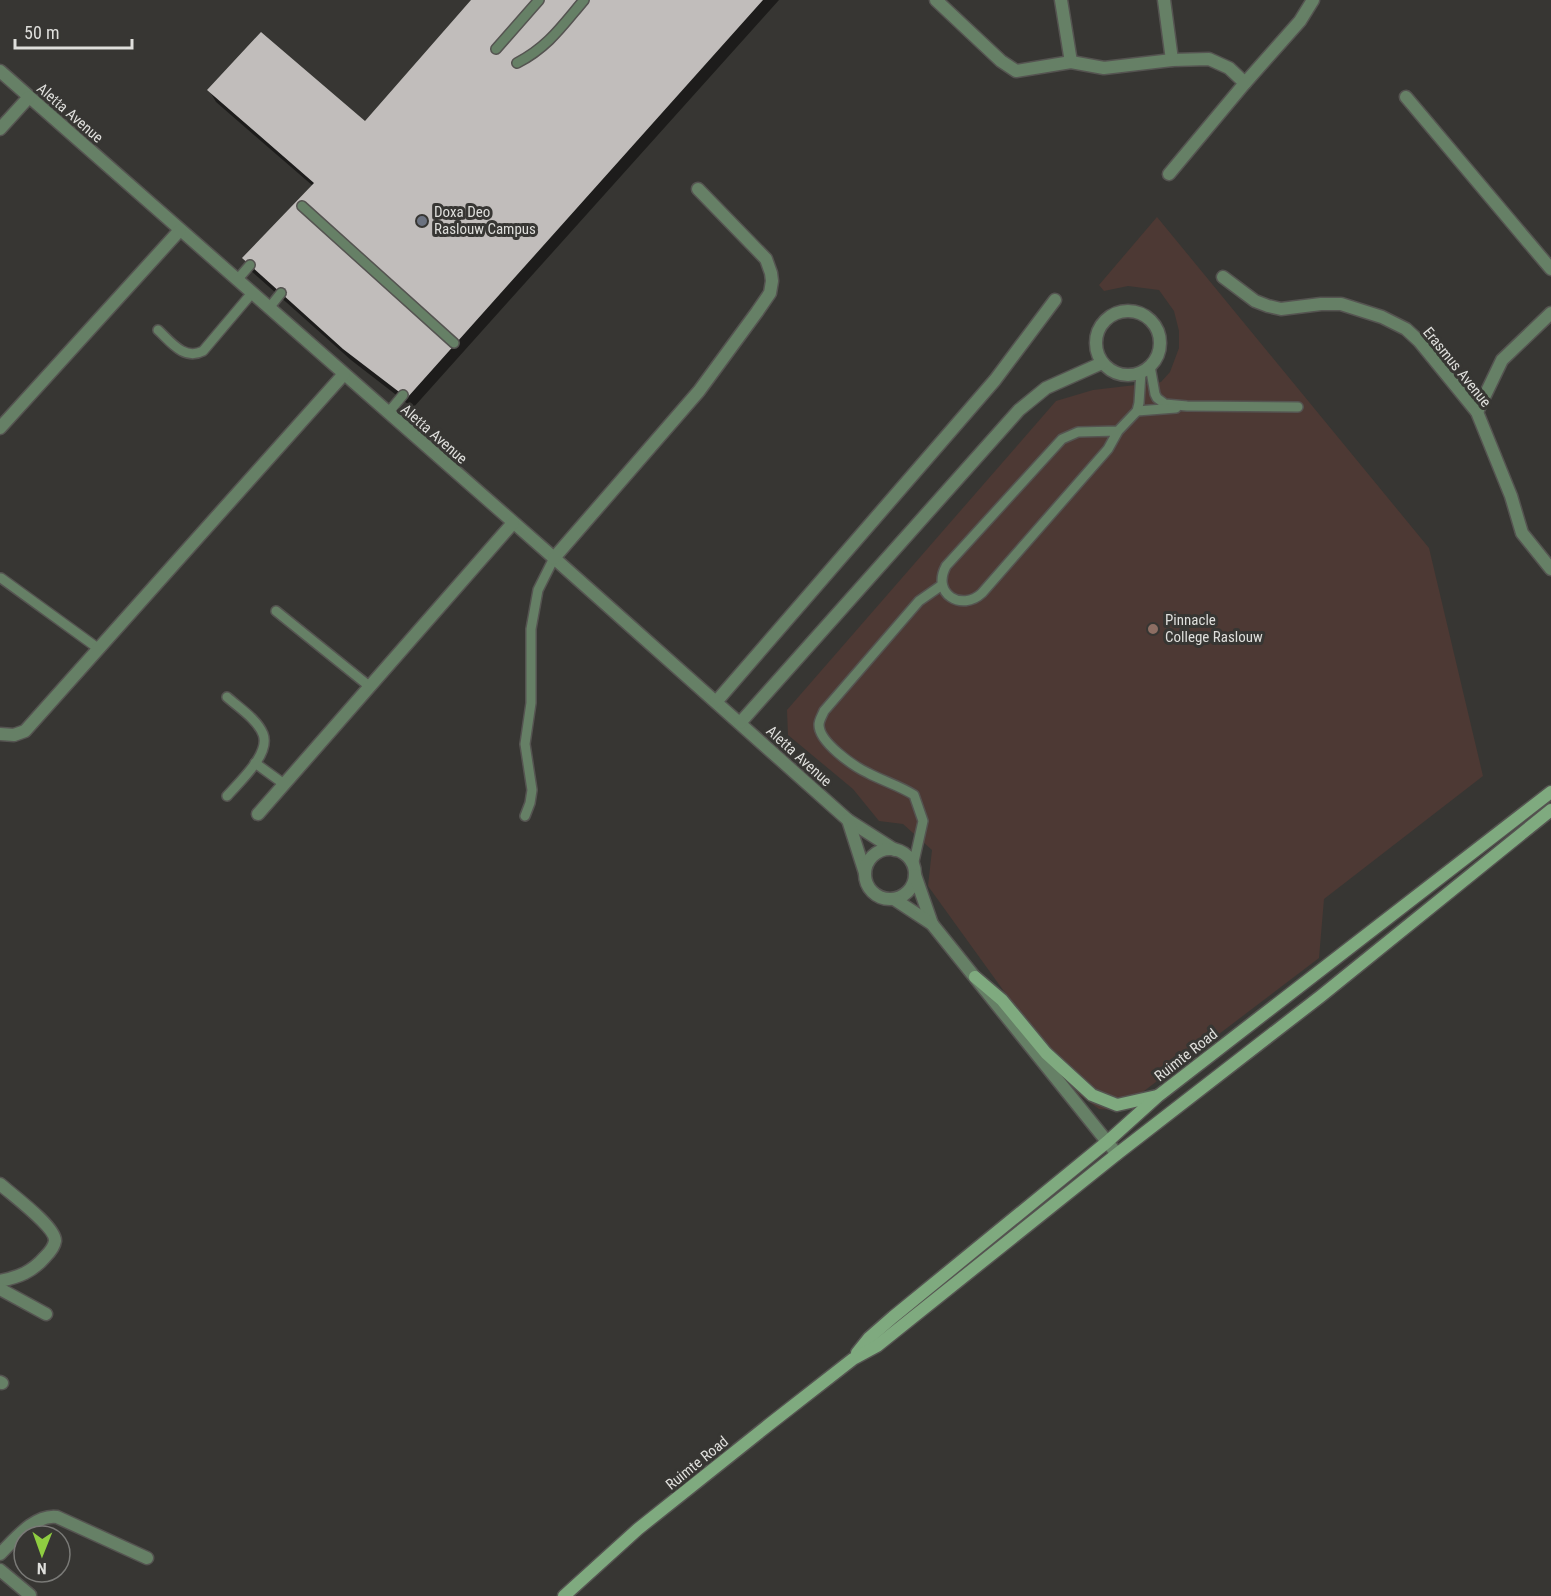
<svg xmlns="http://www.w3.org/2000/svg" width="1551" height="1596" font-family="'Roboto Condensed',sans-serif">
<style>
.education{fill:#4d3934}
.shadow{fill:#0007}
.building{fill:#c1bdbb}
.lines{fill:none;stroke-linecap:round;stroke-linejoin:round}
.service-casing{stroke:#555451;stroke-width:12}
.minor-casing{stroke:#555451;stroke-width:15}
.secondary-casing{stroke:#555451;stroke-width:15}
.service{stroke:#668066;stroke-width:9}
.minor{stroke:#668066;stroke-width:12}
.secondary{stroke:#7faa7f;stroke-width:12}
.worship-dot{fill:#6b7280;stroke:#373633;stroke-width:2}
.education-dot{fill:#8d6e63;stroke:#373633;stroke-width:2}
.labels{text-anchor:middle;stroke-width:6;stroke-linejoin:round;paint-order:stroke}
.street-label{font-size:15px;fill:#dfdfdc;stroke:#373633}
.poi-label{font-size:15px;fill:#dfdfdc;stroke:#373633;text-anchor:start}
</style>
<rect width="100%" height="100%" fill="#373633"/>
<!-- education -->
<path class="education" d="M1157,217L1429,548L1483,776L1324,899L1319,958L1123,1107L1112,1110L1099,1109L1078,1094L928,886L932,850L903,824L879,821L853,789L788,735L787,710L1056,401L1093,390L1161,382L1170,372L1179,348V331L1174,311L1159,290L1128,286L1104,291L1099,285Z"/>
<!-- shadow -->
<path class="shadow" d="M473,0H779L413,408L351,360L250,270L244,259L313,186L216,102L209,90L365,124Z"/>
<!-- building -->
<path class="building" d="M471,0H763L407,398L343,349L242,258L314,183L207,90L261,32L365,121Z"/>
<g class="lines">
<!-- service casing -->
<g class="service-casing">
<g id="service">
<path d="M496,49L539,0"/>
<path d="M517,63C548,47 562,26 584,0"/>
<path d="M302,206L454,343"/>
<path d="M237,280L250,265"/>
<path d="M269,308L281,293"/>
<path d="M158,330C170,341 184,361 203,351L252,293"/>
<path d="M1150,366L1155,394L1157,398L1165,404L1187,406L1298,407"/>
<path d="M1137,411L1176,408"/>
<path d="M388,413L403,395"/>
<path d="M1118,431L1078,432L1062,439L946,566C931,594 962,612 982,593L1108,449L1118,431L1137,411L1139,403L1141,372"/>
<path d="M1,578L99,649"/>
<path d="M276,611L369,686"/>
<path d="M227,697C238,707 257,719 263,734C271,754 239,782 227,796"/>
<path d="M255,763L284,784"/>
<path d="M525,816L530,803L532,790L525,744L531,703V629L538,590L554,558"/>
<path d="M913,866L923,821L914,795C900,786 883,781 868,773C853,766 819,742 819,725C819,720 822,716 824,711L919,601L942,585"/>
</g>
</g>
<!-- minor casing -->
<g class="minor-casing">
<g id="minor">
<path d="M936,0L1001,61L1016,71L1071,62L1104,68L1172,60L1209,59L1229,68L1245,83"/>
<path d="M1061,0L1071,62"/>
<path d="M1164,0L1172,60"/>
<path d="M0,71L554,558L848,820L895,850"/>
<path d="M1406,97L1551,269"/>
<path d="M0,129L29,97"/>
<path d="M1169,174L1245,83L1300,21L1313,0"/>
<path d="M1223,277L1255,301L1268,306L1281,309L1321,304H1341L1382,317L1406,329L1419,341L1477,412L1511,496L1522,533L1551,569"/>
<circle cx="1128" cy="343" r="32"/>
<path d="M1477,412L1502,360L1551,313"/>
<path d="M0,428L180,230"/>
<path d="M554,558L699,391L757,312L770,293L772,281L771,273L766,259L698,189"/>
<path d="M716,702L995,380L1055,300"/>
<path d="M740,723L1019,410L1046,388L1102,363"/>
<path d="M0,734L14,735L25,731L344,374"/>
<path d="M258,814L513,523"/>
<path d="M848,820L865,873"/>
<circle cx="890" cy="874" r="25"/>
<path d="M915,875L932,924"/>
<path d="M894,899L932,924L1117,1154"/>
<path d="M0,1184C11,1194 56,1227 55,1241C54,1248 49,1253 45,1257C32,1272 19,1277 0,1281"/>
<path d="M0,1289L46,1314"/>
<path d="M0,1382L2,1383"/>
<path d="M0,1554C15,1539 35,1514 57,1517L147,1558"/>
<path d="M0,1570L30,1595"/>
</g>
</g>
<!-- secondary casing -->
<g class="secondary-casing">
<g id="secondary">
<path d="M975,977L1002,1000L1046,1053L1092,1095L1117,1105L1157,1096"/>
<path d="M857,1353L869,1338L893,1317L1107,1142L1158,1096L1551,792"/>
<path d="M564,1596L638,1529L771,1423L853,1359L877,1346L1117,1154L1321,996L1551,810"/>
</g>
</g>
<!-- service -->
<use href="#service" class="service"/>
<!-- minor -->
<use href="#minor" class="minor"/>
<!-- secondary -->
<use href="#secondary" class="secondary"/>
</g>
<!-- markers -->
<circle class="worship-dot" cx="422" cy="221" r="6"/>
<circle class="education-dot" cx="1153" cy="629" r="6"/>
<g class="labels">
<!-- street labels -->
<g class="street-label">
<text transform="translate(70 113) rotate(41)" y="5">Aletta Avenue</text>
<text transform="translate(1457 367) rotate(51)" y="5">Erasmus Avenue</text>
<text transform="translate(434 434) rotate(41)" y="5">Aletta Avenue</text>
<text transform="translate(799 756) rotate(42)" y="5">Aletta Avenue</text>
<text transform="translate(1186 1055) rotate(-38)" y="5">Ruimte Road</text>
<text transform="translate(697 1463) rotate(-39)" y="5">Ruimte Road</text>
</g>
<!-- poi labels -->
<g class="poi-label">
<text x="434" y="217">Doxa Deo<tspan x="434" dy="17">Raslouw Campus</tspan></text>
<text x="1165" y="625">Pinnacle<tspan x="1165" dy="17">College Raslouw</tspan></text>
</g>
</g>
<!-- north arrow -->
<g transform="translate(42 1554) rotate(181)"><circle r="28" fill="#373633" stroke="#7a7a77" stroke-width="1.5"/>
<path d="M0-4.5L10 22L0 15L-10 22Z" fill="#8fcd41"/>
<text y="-9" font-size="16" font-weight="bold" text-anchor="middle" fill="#dfdfdc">N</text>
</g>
<!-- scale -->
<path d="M15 39v9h117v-9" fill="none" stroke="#dfdfdc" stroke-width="3"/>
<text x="24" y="39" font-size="18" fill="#dfdfdc" stroke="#373633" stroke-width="4.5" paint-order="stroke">50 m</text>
</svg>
